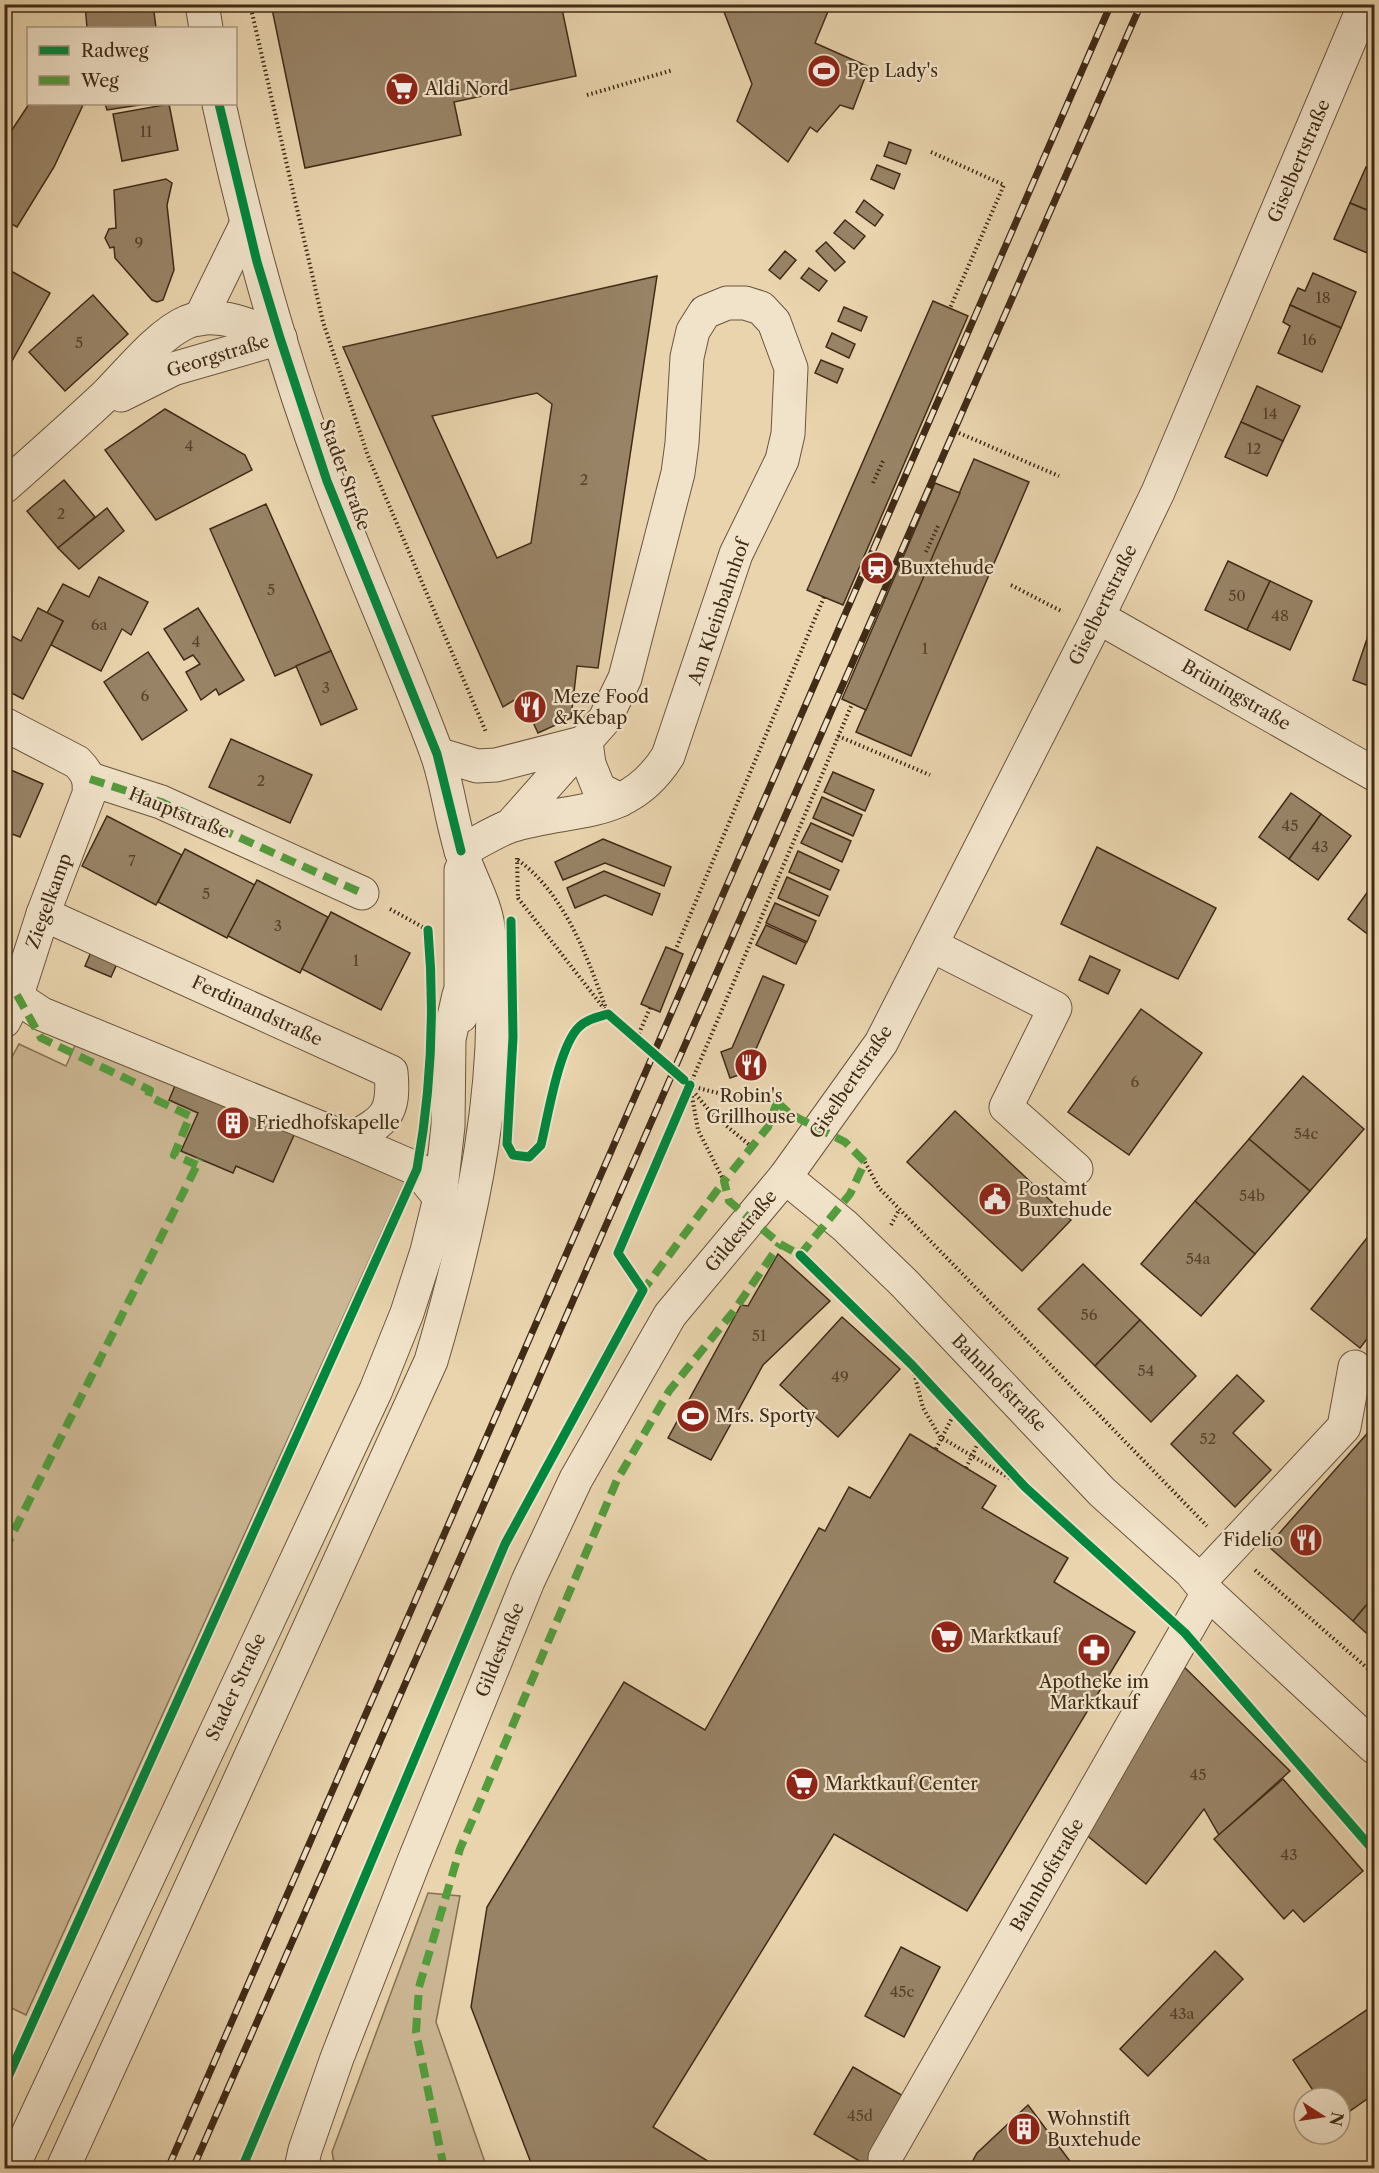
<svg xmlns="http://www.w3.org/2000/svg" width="1379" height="2173" font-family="'Libre Caslon Text',serif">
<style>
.green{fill:#ccb794;stroke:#867156;stroke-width:1.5}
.building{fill:#988366;stroke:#402b17;stroke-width:1.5;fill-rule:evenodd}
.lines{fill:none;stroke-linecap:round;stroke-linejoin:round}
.minor-casing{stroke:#6a553d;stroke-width:35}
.path{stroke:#402b17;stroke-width:4;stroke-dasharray:1.5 3;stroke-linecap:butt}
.minor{stroke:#f1e3ca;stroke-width:33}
.rail-casing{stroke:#402b17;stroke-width:7}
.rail{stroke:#f1e3ca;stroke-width:4.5;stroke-dasharray:14;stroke-linecap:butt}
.quiet{stroke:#539d3d;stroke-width:8;stroke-dasharray:15 8;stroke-linecap:butt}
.cycleway-casing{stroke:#f1e3ca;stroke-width:13}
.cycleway{stroke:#00873e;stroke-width:9}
.labels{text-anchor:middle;stroke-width:4.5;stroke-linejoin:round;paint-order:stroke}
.number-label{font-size:15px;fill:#56412b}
.poi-label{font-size:18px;fill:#402b17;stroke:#f1e3ca;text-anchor:start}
.street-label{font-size:18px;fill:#402b17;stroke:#f1e3ca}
</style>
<rect width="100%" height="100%" fill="#e9d4ae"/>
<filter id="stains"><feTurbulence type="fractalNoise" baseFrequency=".00333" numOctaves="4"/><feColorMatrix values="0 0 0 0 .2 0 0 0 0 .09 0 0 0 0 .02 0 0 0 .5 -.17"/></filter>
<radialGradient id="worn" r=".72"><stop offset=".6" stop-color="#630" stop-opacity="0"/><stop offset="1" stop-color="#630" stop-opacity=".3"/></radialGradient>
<!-- green -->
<g class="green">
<path d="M77,1041L406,1179L26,2015L5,2005V1070L19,1044L66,1066Z"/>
<path d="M428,1893L460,1896L436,2022L487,2168H335L332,2152Z"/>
</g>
<!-- building -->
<g class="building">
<path d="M85,4H153L156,28H87Z"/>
<path d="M271,4H561L576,76L454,102L461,135L305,168Z"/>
<path d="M721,4H831L815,43L869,67L853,109L840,105L817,132L810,127L788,162L737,121L752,84Z"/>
<path d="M29,104L83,105L54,167L17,227L4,220V142Z"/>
<path d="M105,104H146L107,110Z"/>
<path d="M169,104L178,150L122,161L113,114Z"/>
<path d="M889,142L911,150L906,164L884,156Z"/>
<path d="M877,165L900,174L894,189L871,179Z"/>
<path d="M1366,167L1374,171V213L1350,203Z"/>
<path d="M166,179L172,183L167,205L174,270L163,300L157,302L152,300L115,258L114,247L110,248L105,238L109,229L116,228L114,190Z"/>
<path d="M864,200L883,215L875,226L856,212Z"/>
<path d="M1350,203L1374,213V249L1372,255L1334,239Z"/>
<path d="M845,220L865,236L854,249L834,233Z"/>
<path d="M826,242L845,262L835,271L816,251Z"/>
<path d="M785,251L796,260L780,279L769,270Z"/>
<path d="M4,267L50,293L8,368L4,366Z"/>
<path d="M809,268L827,281L819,291L801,278Z"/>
<path d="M1313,273L1356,292L1341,328L1290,305L1298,288L1305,291Z"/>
<path d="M657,276L598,668L577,666L571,718L538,733L521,696L503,707L343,347ZM537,393L552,404L531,543L497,558L432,416Z"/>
<path d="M93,295L128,334L65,391L29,352Z"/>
<path d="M933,301L968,316L843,605L807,590Z"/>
<path d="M1290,305L1341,328L1322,372L1278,353L1290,326L1283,322Z"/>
<path d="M844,307L867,317L861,331L838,321Z"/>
<path d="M832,333L855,344L849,358L826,347Z"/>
<path d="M821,360L843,369L837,383L815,373Z"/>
<path d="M1257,386L1300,406L1283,441L1241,422Z"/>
<path d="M165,409L245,455L252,470L156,520L105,450Z"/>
<path d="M1241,422L1283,441L1267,476L1225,457Z"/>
<path d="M974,459L1029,482L911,756L856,732Z"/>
<path d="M64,480L95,517L58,548L27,511Z"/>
<path d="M935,483L960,493L866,710L842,699Z"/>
<path d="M266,504L331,651L275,676L210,529Z"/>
<path d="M107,508L124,531L79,569L58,548Z"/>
<path d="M1228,561L1270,581L1247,630L1205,610Z"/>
<path d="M99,577L148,602L131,635L122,629L101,671L51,645L63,621L47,613L63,584L89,597Z"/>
<path d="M1270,581L1312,601L1290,650L1247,630Z"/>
<path d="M38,608L63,621L23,699L4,689V632L21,641Z"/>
<path d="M198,608L244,680L219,695L216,689L201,700L186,672L200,664L193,655L184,660L164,629Z"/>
<path d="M1369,633L1374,635V688L1353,680Z"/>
<path d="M331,651L357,709L321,725L296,666Z"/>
<path d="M148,652L187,710L142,740L104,682Z"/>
<path d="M231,739L312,775L290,823L209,787Z"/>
<path d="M4,767L43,784L20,837L4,831Z"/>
<path d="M833,772L874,790L865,811L824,792Z"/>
<path d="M1291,793L1321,814L1289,859L1259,837Z"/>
<path d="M822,797L862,815L853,836L813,818Z"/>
<path d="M1321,814L1351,836L1318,880L1289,859Z"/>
<path d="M107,816L182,855L156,905L82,866Z"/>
<path d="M811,823L851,841L842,862L801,843Z"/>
<path d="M603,839L671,867L664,886L605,863L563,880L555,862Z"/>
<path d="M1097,847L1216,908L1178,979L1061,924Z"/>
<path d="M185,849L255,885L227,938L158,902Z"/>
<path d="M798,851L839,870L830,890L789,872Z"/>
<path d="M604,871L660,894L652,915L605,895L575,908L567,888Z"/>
<path d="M787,877L828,896L819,916L778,898Z"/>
<path d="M257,880L328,917L300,973L228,936Z"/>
<path d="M1374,883V939L1348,919Z"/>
<path d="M775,903L816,921L807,942L766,923Z"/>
<path d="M331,912L410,953L381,1010L302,969Z"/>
<path d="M766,925L806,943L796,964L756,945Z"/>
<path d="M94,945L120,957L111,977L85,966Z"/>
<path d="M666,947L683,954L660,1012L641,1004Z"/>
<path d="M1090,956L1120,970L1108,994L1079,980Z"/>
<path d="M763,976L784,985L752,1058L756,1069L730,1078L721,1052L732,1048Z"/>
<path d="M1141,1009L1202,1053L1129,1155L1068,1112Z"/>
<path d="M1303,1076L1364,1129L1310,1191L1249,1139Z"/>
<path d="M177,1081L295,1133L273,1182L236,1166L233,1173L181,1151L198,1113L169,1100Z"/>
<path d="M955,1111L1071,1220L1022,1271L907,1162Z"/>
<path d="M1249,1139L1310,1191L1255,1254L1195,1201Z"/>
<path d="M1195,1201L1255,1254L1201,1316L1141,1264Z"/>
<path d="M1374,1229V1330L1360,1348L1311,1309Z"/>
<path d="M778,1254L830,1301L763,1365L711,1460L668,1438L741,1305L748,1306Z"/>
<path d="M1083,1264L1140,1320L1095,1366L1038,1309Z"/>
<path d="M842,1317L900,1369L838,1437L780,1385Z"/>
<path d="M1140,1320L1196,1376L1151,1422L1095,1366Z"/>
<path d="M1237,1375L1264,1401L1233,1433L1271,1470L1235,1507L1171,1444Z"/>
<path d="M1372,1428L1374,1431V1596L1353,1621L1268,1546Z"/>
<path d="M910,1434L996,1486L982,1508L1068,1558L1054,1582L1135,1632L967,1911L834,1834L653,2127L719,2168H533L471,2007L487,1907L624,1682L705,1730L819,1528L825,1531L849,1487L870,1498Z"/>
<path d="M1374,1596V1640L1353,1621Z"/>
<path d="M1176,1659L1290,1771L1219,1835L1204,1809L1146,1884L1078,1828Z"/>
<path d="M1283,1779L1363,1871L1304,1922L1293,1910L1284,1919L1214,1839Z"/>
<path d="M901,1947L940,1967L904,2037L865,2016Z"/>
<path d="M1215,1951L1243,1979L1148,2076L1120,2049Z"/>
<path d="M1374,2005V2094L1340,2118V2098H1318L1293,2060Z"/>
<path d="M853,2067L905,2097L866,2165L814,2134Z"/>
<path d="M1028,2105L1075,2168H969L977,2153Z"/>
</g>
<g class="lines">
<!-- minor casing -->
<g class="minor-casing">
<g id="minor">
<path d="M202,4L206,28"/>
<path d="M200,319L247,223"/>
<path d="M121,395L173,369L280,338"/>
<path d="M4,487C39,456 73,426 106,395C128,373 159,334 187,322C217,310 253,326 280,338"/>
<path d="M1098,617L1374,774"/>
<path d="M4,724L77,762C88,773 90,779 89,794L43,914L17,995L4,1021"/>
<path d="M586,742L589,764L599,789L620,800"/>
<path d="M437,754L477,766L496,765L586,742"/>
<path d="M90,779L161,802L362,893"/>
<path d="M461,851C477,843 494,832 510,826C573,806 627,821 668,756L736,554L782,460L788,434L791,368L774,322L761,308L745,303H727L705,312L693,331L687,357L682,443L678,473L625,678L605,719L510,826"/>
<path d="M43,914L391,1072C395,1115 385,1120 350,1140"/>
<path d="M931,945L1055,1008L1006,1107L1076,1169"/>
<path d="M4,989L42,1014L350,1140L417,1169L440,1198"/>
<path d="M461,1016V870"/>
<path d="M785,1177L845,1226L904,1283L1102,1492L1191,1572L1208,1593L1374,1747"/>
<path d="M1200,1581L1344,1427L1355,1367"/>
<path d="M885,2158L1208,1593"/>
<path d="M12,2168L376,1390L407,1313L427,1251L440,1198L448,1126L449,1039L459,995"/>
<path d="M63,2168L431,1361C472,1222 506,1072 488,927C485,902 469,877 462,853C451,820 448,784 436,751C402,660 362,573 328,482C282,359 247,232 219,104"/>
<path d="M301,2168L305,2150L337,2058L414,1861L528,1581L576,1479L670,1315L785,1177L881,1043L1093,627L1158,492L1365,4"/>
</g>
</g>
<!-- path -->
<g class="path">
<path d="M250,4L323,322L368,456L486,732"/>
<path d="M587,95L673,70"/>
<path d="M931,152L1004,185L950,308"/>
<path d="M959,433L1059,476"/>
<path d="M873,483L883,461"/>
<path d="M926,552L938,526"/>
<path d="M1011,585L1063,612"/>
<path d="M838,736L930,775"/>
<path d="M517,858L518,899"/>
<path d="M518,860C566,895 588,959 608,1014"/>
<path d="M518,898L606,1011"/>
<path d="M390,909L428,930"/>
<path d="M675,951L824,597"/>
<path d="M637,1038L650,1008"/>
<path d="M684,1080L712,1114L752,1147"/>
<path d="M690,1086L718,1093L777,1102"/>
<path d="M865,1162L879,1188L1207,1526"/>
<path d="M724,1181L698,1130L690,1085L852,704"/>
<path d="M891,1225L899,1210"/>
<path d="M912,1365L923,1408L940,1437L1025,1487"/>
<path d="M936,1449L955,1412"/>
<path d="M966,1468L980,1439"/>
<path d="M1255,1570L1374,1674"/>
</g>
<!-- minor -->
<use href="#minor" class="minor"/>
<!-- rail casing -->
<g class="rail-casing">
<g id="rail">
<path d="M168,2168L1111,4"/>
<path d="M193,2168L1141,4"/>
</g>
</g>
<!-- rail -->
<use href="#rail" class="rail"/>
<!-- quiet -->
<g class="quiet">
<path d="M90,779L161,802L362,893"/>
<path d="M17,995L41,1038L150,1090L148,1096L190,1116L174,1155L197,1165"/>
<path d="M777,1102L790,1114L845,1142L865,1162L850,1194L800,1255L780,1244L729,1201L724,1181L768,1127Z"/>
<path d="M641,1293L724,1181"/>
<path d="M4,1551L200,1159"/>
<path d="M444,2168L416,2032L419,1987L460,1849L617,1480L669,1391L733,1312L780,1244"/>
</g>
<!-- cycleway casing -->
<g class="cycleway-casing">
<g id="cycleway">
<path d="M219,104L257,262L280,338L327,481L437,754L461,851"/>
<path d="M511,921L513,1037L507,1144L513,1155L529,1157L541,1145C548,1116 559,1046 579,1027C587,1019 598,1017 608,1014L684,1080"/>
<path d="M800,1255L912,1365L1025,1487L1185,1633L1374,1851"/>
<path d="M4,2086L417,1169C431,1091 435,1010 428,930"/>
<path d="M242,2168L505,1544L643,1290L618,1253L690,1085"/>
</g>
</g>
<!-- cycleway -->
<use href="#cycleway" class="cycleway"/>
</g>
<!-- icons -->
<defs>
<g id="stadium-disc" transform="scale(1.725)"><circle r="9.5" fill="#8f2418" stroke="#f1e3ca"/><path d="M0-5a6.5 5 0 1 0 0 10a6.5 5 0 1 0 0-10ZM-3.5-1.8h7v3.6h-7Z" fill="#fff"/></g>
<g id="supermarket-disc" transform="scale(1.725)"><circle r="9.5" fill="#8f2418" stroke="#f1e3ca"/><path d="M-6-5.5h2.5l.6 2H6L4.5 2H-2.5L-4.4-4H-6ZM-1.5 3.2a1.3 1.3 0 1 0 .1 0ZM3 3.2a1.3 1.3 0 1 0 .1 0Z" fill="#fff"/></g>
<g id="station-disc" transform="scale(1.725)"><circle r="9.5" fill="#8f2418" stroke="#f1e3ca"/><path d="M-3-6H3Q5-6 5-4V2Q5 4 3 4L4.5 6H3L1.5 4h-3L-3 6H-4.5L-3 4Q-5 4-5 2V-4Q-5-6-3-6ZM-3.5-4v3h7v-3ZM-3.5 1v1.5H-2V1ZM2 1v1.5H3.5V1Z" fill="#fff"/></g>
<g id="restaurant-disc" transform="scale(1.725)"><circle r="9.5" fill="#8f2418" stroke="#f1e3ca"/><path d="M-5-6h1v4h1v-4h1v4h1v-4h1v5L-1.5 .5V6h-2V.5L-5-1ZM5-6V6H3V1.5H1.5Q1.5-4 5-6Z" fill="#fff"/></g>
<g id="building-disc" transform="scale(1.725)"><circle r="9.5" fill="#8f2418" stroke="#f1e3ca"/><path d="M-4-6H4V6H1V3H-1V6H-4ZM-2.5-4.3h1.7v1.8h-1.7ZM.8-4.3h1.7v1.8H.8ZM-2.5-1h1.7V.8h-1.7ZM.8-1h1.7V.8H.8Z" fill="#fff"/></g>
<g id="civic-disc" transform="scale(1.725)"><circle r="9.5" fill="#8f2418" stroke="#f1e3ca"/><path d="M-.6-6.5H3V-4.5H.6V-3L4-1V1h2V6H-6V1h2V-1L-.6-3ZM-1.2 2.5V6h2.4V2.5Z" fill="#fff"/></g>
<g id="pharmacy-disc" transform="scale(1.725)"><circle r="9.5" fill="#8f2418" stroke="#f1e3ca"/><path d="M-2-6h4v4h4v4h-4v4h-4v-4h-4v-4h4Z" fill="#fff"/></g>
</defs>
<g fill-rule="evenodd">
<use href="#stadium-disc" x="824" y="71"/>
<use href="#supermarket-disc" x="402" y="89"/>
<use href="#station-disc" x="877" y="568"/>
<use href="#restaurant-disc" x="530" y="707"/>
<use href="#restaurant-disc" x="751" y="1065"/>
<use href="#building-disc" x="233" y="1123"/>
<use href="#civic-disc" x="995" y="1199"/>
<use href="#stadium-disc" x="693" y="1416"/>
<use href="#restaurant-disc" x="1306" y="1540"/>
<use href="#supermarket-disc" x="947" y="1637"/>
<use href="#pharmacy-disc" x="1094" y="1650"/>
<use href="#supermarket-disc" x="802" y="1784"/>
<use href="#building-disc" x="1024" y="2129"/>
</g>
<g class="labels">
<!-- number labels -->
<g class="number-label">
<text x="146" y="137">11</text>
<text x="139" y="248">9</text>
<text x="1323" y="303">18</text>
<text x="1309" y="345">16</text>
<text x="79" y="348">5</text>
<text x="1270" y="419">14</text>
<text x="189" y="451">4</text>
<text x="1254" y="454">12</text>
<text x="584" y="485">2</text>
<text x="61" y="519">2</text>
<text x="271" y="595">5</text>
<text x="1237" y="601">50</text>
<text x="1280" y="621">48</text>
<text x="99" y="630">6a</text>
<text x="196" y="647">4</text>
<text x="925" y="654">1</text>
<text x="326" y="693">3</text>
<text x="145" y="701">6</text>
<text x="261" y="786">2</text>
<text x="1290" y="831">45</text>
<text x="1320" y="852">43</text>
<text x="132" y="866">7</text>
<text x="206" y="899">5</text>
<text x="278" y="931">3</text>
<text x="356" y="966">1</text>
<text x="1135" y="1087">6</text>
<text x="1306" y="1139">54c</text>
<text x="1252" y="1201">54b</text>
<text x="1198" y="1264">54a</text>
<text x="1089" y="1320">56</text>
<text x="759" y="1341">51</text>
<text x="1146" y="1376">54</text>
<text x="840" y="1382">49</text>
<text x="1208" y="1444">52</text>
<text x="1198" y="1780">45</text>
<text x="1289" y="1860">43</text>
<text x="902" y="1997">45c</text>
<text x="1182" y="2019">43a</text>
<text x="860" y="2121">45d</text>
</g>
<!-- poi labels -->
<g class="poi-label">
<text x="847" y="77">Pep Lady's</text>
<text x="425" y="95">Aldi Nord</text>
<text x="900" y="574">Buxtehude</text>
<text x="553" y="703">Meze Food<tspan x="553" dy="21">&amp; Kebap</tspan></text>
<text x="751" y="1102" text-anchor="middle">Robin's<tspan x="751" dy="21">Grillhouse</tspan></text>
<text x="256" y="1129">Friedhofskapelle</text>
<text x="1018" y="1195">Postamt<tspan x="1018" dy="21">Buxtehude</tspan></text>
<text x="716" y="1422">Mrs. Sporty</text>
<text x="1283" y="1546" text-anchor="end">Fidelio</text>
<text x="970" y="1643">Marktkauf</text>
<text x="1094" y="1688" text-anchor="middle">Apotheke im<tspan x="1094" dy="21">Marktkauf</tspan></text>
<text x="825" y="1790">Marktkauf Center</text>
<text x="1047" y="2125">Wohnstift<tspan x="1047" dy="21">Buxtehude</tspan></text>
</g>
<!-- street labels -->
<g class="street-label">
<text transform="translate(1299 161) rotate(-67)" y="6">Giselbertstraße</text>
<text transform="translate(218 356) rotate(-17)" y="6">Georgstraße</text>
<text transform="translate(345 475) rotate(70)" y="6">Stader Straße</text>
<text transform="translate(1103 605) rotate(-64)" y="6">Giselbertstraße</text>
<text transform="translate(719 612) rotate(-71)" y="6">Am Kleinbahnhof</text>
<text transform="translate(1236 695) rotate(30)" y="6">Brüningstraße</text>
<text transform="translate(179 813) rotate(22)" y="6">Hauptstraße</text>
<text transform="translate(49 901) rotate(-70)" y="6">Ziegelkamp</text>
<text transform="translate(257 1011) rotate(25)" y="6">Ferdinandstraße</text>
<text transform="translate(851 1082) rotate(-56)" y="6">Giselbertstraße</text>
<text transform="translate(741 1231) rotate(-50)" y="6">Gildestraße</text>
<text transform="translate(999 1383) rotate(46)" y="6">Bahnhofstraße</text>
<text transform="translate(500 1650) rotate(-68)" y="6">Gildestraße</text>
<text transform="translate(236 1687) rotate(-65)" y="6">Stader Straße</text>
<text transform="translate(1047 1875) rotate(-60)" y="6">Bahnhofstraße</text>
</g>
</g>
<!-- margin -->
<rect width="1379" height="2173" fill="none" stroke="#e9d4ae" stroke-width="24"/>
<rect x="6" y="6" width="1367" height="2161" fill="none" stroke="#402b17" stroke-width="3"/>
<rect x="12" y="12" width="1355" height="2149" fill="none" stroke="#402b17" stroke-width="1.5"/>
<!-- legend -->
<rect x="27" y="27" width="210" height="78" fill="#f1e3ca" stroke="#aa9982" stroke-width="1.5"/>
<rect x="39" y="46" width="30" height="9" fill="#00873e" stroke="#aa9982" stroke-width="1.5"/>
<text x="81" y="57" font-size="18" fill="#402b17">Radweg</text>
<rect x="39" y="76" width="30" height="9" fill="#539d3d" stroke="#aa9982" stroke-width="1.5"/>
<text x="81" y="87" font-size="18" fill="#402b17">Weg</text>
<!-- north arrow -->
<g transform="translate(1322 2116) rotate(102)"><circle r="28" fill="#f1e3ca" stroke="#aa9982" stroke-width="1.5"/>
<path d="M0-4.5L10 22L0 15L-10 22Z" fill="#8f2418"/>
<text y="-9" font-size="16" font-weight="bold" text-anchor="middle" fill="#402b17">N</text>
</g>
<rect width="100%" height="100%" filter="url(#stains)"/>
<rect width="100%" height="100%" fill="url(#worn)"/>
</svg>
